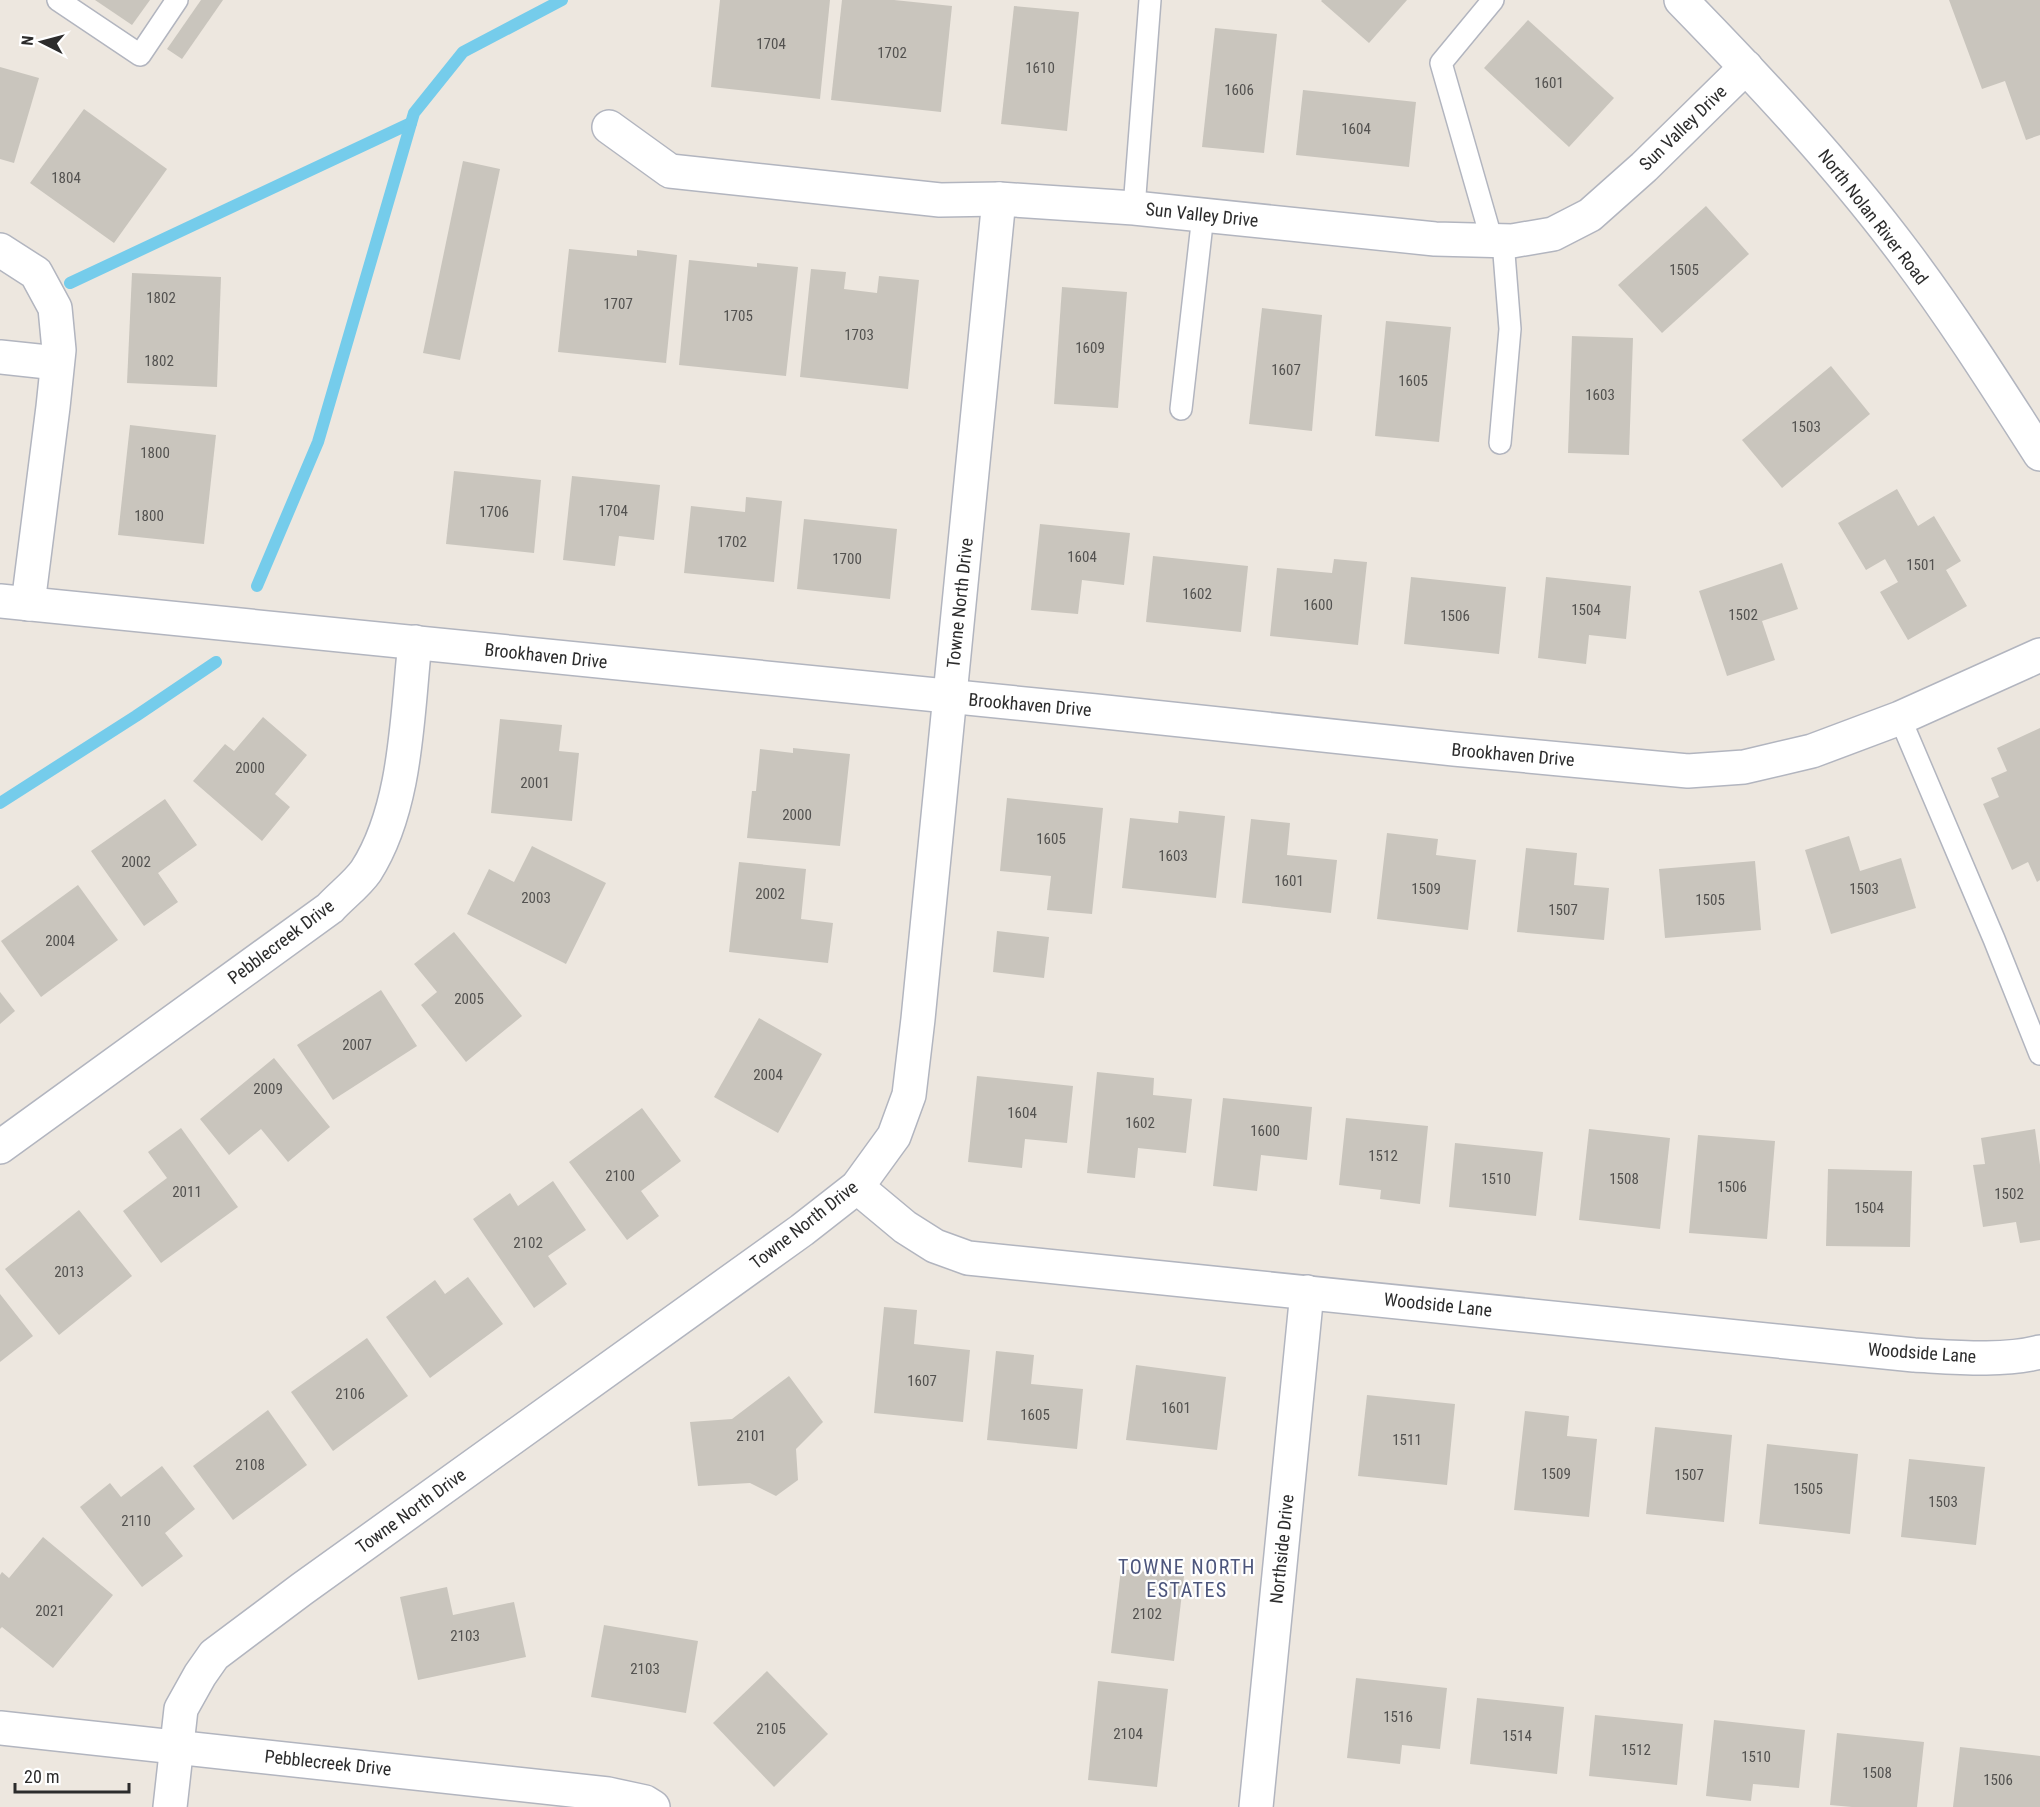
<svg xmlns="http://www.w3.org/2000/svg" width="2040" height="1807" font-family="'Roboto Condensed',sans-serif">
<style>
.lines{fill:none;stroke-linecap:round;stroke-linejoin:round}
.stream{stroke:#75cceb;stroke-width:12}
.building{fill:#c9c5bd}
.lane-casing{stroke:#b2b5bf;stroke-width:24}
.street-casing{stroke:#b2b5bf;stroke-width:36}
.secondary-casing{stroke:#b2b5bf;stroke-width:36}
.lane{stroke:#fff;stroke-width:21}
.street{stroke:#fff;stroke-width:33}
.secondary{stroke:#fff;stroke-width:33}
.labels{text-anchor:middle;stroke-width:4.5;stroke-linejoin:round;paint-order:stroke}
.number-label{font-size:15px;fill:#535250}
.street-label{font-size:18px;fill:#2c2c2c;stroke:#fff}
.neighbourhood-label{font-size:20px;letter-spacing:1.5px;fill:#4d567c;stroke:#fff}
</style>
<rect width="100%" height="100%" fill="#ede7df"/>
<g class="lines">
<!-- stream -->
<g class="stream">
<path d="M70,283L411,123"/>
<path d="M257,586L318,442L414,113L463,52L562,0"/>
<path d="M0,803L136,716L216,662"/>
</g>
</g>
<!-- building -->
<g class="building">
<path d="M95,0H150L132,25Z"/>
<path d="M201,0H223L182,59L167,49Z"/>
<path d="M720,0H830L820,99L711,87Z"/>
<path d="M842,0H894L952,6L941,112L831,100Z"/>
<path d="M1322,0H1407L1369,43L1321,1Z"/>
<path d="M1949,0H2040V135L2026,140L2005,81L1982,89Z"/>
<path d="M1014,6L1079,12L1067,131L1001,124Z"/>
<path d="M1528,20L1614,98L1569,147L1484,68Z"/>
<path d="M1215,28L1277,34L1264,153L1202,147Z"/>
<path d="M0,67L39,78L14,163L0,159Z"/>
<path d="M1303,90L1416,102L1409,167L1296,155Z"/>
<path d="M84,109L167,169L114,243L30,183Z"/>
<path d="M463,161L500,169L460,360L423,353Z"/>
<path d="M1706,206L1749,254L1662,333L1618,285Z"/>
<path d="M569,249L637,256V250L677,255L666,363L558,352Z"/>
<path d="M689,260L757,267V263L798,267L786,376L679,365Z"/>
<path d="M811,269L846,272L844,289L877,293L879,276L919,280L908,389L800,377Z"/>
<path d="M132,273L221,277L217,387L127,383Z"/>
<path d="M1062,287L1127,292L1118,408L1054,404Z"/>
<path d="M1262,308L1322,315L1312,431L1249,424Z"/>
<path d="M1386,321L1451,327L1439,442L1375,436Z"/>
<path d="M1572,336L1633,338L1629,455L1568,453Z"/>
<path d="M1831,366L1870,414L1782,488L1742,440Z"/>
<path d="M130,425L216,435L204,544L118,535Z"/>
<path d="M454,471L541,480L534,553L446,544Z"/>
<path d="M572,476L660,485L654,540L619,536L615,566L563,560Z"/>
<path d="M1897,489L1918,526L1934,516L1961,561L1946,570L1967,606L1908,640L1880,592L1898,582L1885,559L1866,570L1838,523Z"/>
<path d="M746,497L782,501L774,582L684,573L691,506L745,512Z"/>
<path d="M804,519L897,529L890,599L797,589Z"/>
<path d="M1040,524L1130,533L1124,585L1082,580L1078,614L1031,610Z"/>
<path d="M1153,556L1248,566L1241,632L1146,622Z"/>
<path d="M1334,559L1367,562L1358,645L1270,636L1277,568L1332,573Z"/>
<path d="M1782,563L1798,609L1762,621L1775,660L1727,676L1699,591Z"/>
<path d="M1411,577L1506,587L1499,654L1404,644Z"/>
<path d="M1546,577L1631,586L1626,639L1589,635L1586,664L1538,658Z"/>
<path d="M263,717L307,755L275,794L290,807L262,841L193,781L225,744L234,751Z"/>
<path d="M500,719L562,725L559,751L579,753L572,821L491,813Z"/>
<path d="M2040,728V880L2037,882L2028,862L2012,870L1983,804L1999,797L1991,778L2007,771L1997,748Z"/>
<path d="M793,748L850,754L840,846L747,838L752,791H756L760,749L793,753Z"/>
<path d="M1007,798L1103,808L1092,914L1047,910L1051,876L1000,871Z"/>
<path d="M165,799L197,845L158,873L178,902L144,926L91,851Z"/>
<path d="M1179,811L1225,816L1216,898L1122,888L1130,818L1178,823Z"/>
<path d="M1251,819L1290,823L1287,855L1337,860L1331,913L1242,903Z"/>
<path d="M1387,833L1438,839L1436,855L1476,860L1468,930L1377,919Z"/>
<path d="M1849,836L1860,871L1901,858L1916,908L1831,934L1805,850Z"/>
<path d="M532,846L606,883L566,964L467,914L489,869L514,882Z"/>
<path d="M1526,848L1577,853L1574,885L1609,888L1604,940L1517,932Z"/>
<path d="M1755,861L1761,930L1665,938L1659,869Z"/>
<path d="M739,862L806,869L801,919L833,923L828,963L729,952Z"/>
<path d="M78,885L118,940L41,997L1,941Z"/>
<path d="M997,931L1049,937L1044,978L993,972Z"/>
<path d="M454,932L522,1016L466,1062L421,1005L437,992L414,964Z"/>
<path d="M381,990L417,1046L333,1100L297,1045Z"/>
<path d="M0,992L15,1011L0,1024Z"/>
<path d="M759,1018L822,1054L778,1133L714,1097Z"/>
<path d="M274,1058L330,1127L288,1162L261,1129L229,1155L200,1119Z"/>
<path d="M1097,1072L1154,1078L1153,1095L1192,1099L1186,1153L1138,1148L1135,1178L1087,1173Z"/>
<path d="M977,1076L1073,1086L1067,1143L1025,1139L1022,1168L968,1162Z"/>
<path d="M1223,1098L1312,1107L1307,1160L1261,1155L1257,1191L1213,1186Z"/>
<path d="M642,1108L681,1161L641,1191L659,1216L627,1240L569,1162Z"/>
<path d="M1346,1118L1428,1126L1420,1204L1380,1199L1381,1190L1339,1185Z"/>
<path d="M181,1128L238,1207L161,1263L123,1211L167,1178L148,1152Z"/>
<path d="M1589,1129L1670,1138L1660,1229L1579,1220Z"/>
<path d="M2035,1129L2040,1165V1240L2020,1243L2016,1222L1983,1227L1973,1165L1985,1164L1981,1138Z"/>
<path d="M1698,1135L1775,1141L1767,1239L1689,1233Z"/>
<path d="M1455,1143L1543,1152L1536,1216L1449,1207Z"/>
<path d="M1828,1169L1912,1171L1910,1247L1826,1246Z"/>
<path d="M553,1181L586,1230L548,1256L567,1284L534,1308L473,1219L510,1193L518,1206Z"/>
<path d="M79,1210L132,1276L59,1335L5,1269Z"/>
<path d="M468,1277L503,1324L430,1378L386,1317L435,1280L445,1294Z"/>
<path d="M0,1294L33,1336L0,1362Z"/>
<path d="M884,1307L917,1310L914,1344L970,1350L963,1422L874,1413Z"/>
<path d="M367,1338L408,1396L333,1451L291,1392Z"/>
<path d="M996,1351L1034,1355L1031,1384L1083,1389L1077,1449L987,1440Z"/>
<path d="M1136,1365L1226,1377L1217,1450L1126,1440Z"/>
<path d="M789,1376L823,1422L796,1449L798,1480L776,1496L750,1483L698,1486L690,1422L732,1419Z"/>
<path d="M1367,1395L1455,1404L1447,1485L1358,1476Z"/>
<path d="M268,1410L307,1465L233,1520L193,1466Z"/>
<path d="M1525,1411L1569,1416L1567,1436L1597,1439L1589,1517L1514,1510Z"/>
<path d="M1655,1427L1732,1435L1724,1522L1646,1514Z"/>
<path d="M1767,1444L1858,1454L1850,1534L1759,1524Z"/>
<path d="M1909,1459L1985,1467L1976,1545L1901,1537Z"/>
<path d="M162,1466L195,1509L165,1533L183,1556L142,1587L80,1507L110,1483L121,1497Z"/>
<path d="M43,1537L113,1595L53,1668L2,1627L0,1629V1575L2,1572L9,1578Z"/>
<path d="M1121,1569L1184,1576L1174,1661L1111,1653Z"/>
<path d="M447,1587L453,1615L514,1602L526,1657L418,1680L400,1597Z"/>
<path d="M604,1625L698,1641L686,1713L591,1697Z"/>
<path d="M767,1671L828,1734L774,1787L713,1723Z"/>
<path d="M1356,1678L1447,1688L1440,1749L1402,1745L1400,1764L1347,1758Z"/>
<path d="M1098,1681L1168,1689L1157,1787L1088,1780Z"/>
<path d="M1477,1698L1564,1707L1557,1774L1470,1764Z"/>
<path d="M1595,1715L1683,1724L1677,1785L1589,1776Z"/>
<path d="M1714,1720L1805,1730L1799,1788L1753,1784L1751,1801L1706,1796Z"/>
<path d="M1837,1733L1924,1742L1917,1807H1852L1830,1805Z"/>
<path d="M1960,1747L2040,1756V1807H1953Z"/>
</g>
<g class="lines">
<!-- lane casing -->
<g class="lane-casing">
<g id="lane">
<path d="M58,0L140,55L177,0"/>
<path d="M1134,208L1150,0"/>
<path d="M1492,241L1441,63L1493,0"/>
<path d="M1181,409L1203,215"/>
<path d="M1500,443L1510,329L1503,241"/>
<path d="M1900,718L1994,939L2040,1054"/>
</g>
</g>
<!-- street casing -->
<g class="street-casing">
<g id="street">
<path d="M609,127L670,171L940,200L999,199L1134,208L1435,239L1512,241L1553,234L1590,215L1644,167L1746,67"/>
<path d="M0,250L36,273L55,308L59,350L53,407L28,604"/>
<path d="M0,357L57,363"/>
<path d="M0,601L1096,711L1454,749L1688,771L1744,767L1812,751L1900,718L2040,655"/>
<path d="M0,1147L330,908C341,896 357,884 366,871C407,807 407,715 415,642"/>
<path d="M857,1187L905,1227L935,1246L968,1258L1914,1355C1952,1357 2003,1362 2040,1352"/>
<path d="M0,1728L608,1794L645,1802L653,1807"/>
<path d="M170,1807L181,1709L200,1675L214,1655L302,1589L802,1230L857,1187L894,1136L909,1095L918,1019L999,199"/>
<path d="M1256,1807L1307,1292"/>
</g>
</g>
<!-- secondary casing -->
<g class="secondary-casing">
<path id="secondary" d="M1681,0C1760,81 1838,164 1906,255C1954,319 1997,387 2040,454"/>
</g>
<!-- lane -->
<use href="#lane" class="lane"/>
<!-- street -->
<use href="#street" class="street"/>
<!-- secondary -->
<use href="#secondary" class="secondary"/>
</g>
<g class="labels">
<!-- number labels -->
<g class="number-label">
<text x="771" y="49">1704</text>
<text x="892" y="58">1702</text>
<text x="1040" y="73">1610</text>
<text x="1549" y="88">1601</text>
<text x="1239" y="95">1606</text>
<text x="1356" y="134">1604</text>
<text x="66" y="183">1804</text>
<text x="1684" y="275">1505</text>
<text x="161" y="303">1802</text>
<text x="618" y="309">1707</text>
<text x="738" y="321">1705</text>
<text x="859" y="340">1703</text>
<text x="1090" y="353">1609</text>
<text x="159" y="366">1802</text>
<text x="1286" y="375">1607</text>
<text x="1413" y="386">1605</text>
<text x="1600" y="400">1603</text>
<text x="1806" y="432">1503</text>
<text x="155" y="458">1800</text>
<text x="613" y="516">1704</text>
<text x="494" y="517">1706</text>
<text x="149" y="521">1800</text>
<text x="732" y="547">1702</text>
<text x="1082" y="562">1604</text>
<text x="847" y="564">1700</text>
<text x="1921" y="570">1501</text>
<text x="1197" y="599">1602</text>
<text x="1318" y="610">1600</text>
<text x="1586" y="615">1504</text>
<text x="1743" y="620">1502</text>
<text x="1455" y="621">1506</text>
<text x="250" y="773">2000</text>
<text x="535" y="788">2001</text>
<text x="797" y="820">2000</text>
<text x="1051" y="844">1605</text>
<text x="1173" y="861">1603</text>
<text x="136" y="867">2002</text>
<text x="1289" y="886">1601</text>
<text x="1426" y="894">1509</text>
<text x="1864" y="894">1503</text>
<text x="770" y="899">2002</text>
<text x="536" y="903">2003</text>
<text x="1710" y="905">1505</text>
<text x="1563" y="915">1507</text>
<text x="60" y="946">2004</text>
<text x="469" y="1004">2005</text>
<text x="357" y="1050">2007</text>
<text x="768" y="1080">2004</text>
<text x="268" y="1094">2009</text>
<text x="1022" y="1118">1604</text>
<text x="1140" y="1128">1602</text>
<text x="1265" y="1136">1600</text>
<text x="1383" y="1161">1512</text>
<text x="620" y="1181">2100</text>
<text x="1496" y="1184">1510</text>
<text x="1624" y="1184">1508</text>
<text x="1732" y="1192">1506</text>
<text x="187" y="1197">2011</text>
<text x="2009" y="1199">1502</text>
<text x="1869" y="1213">1504</text>
<text x="528" y="1248">2102</text>
<text x="69" y="1277">2013</text>
<text x="922" y="1386">1607</text>
<text x="350" y="1399">2106</text>
<text x="1176" y="1413">1601</text>
<text x="1035" y="1420">1605</text>
<text x="751" y="1441">2101</text>
<text x="1407" y="1445">1511</text>
<text x="250" y="1470">2108</text>
<text x="1556" y="1479">1509</text>
<text x="1689" y="1480">1507</text>
<text x="1808" y="1494">1505</text>
<text x="1943" y="1507">1503</text>
<text x="136" y="1526">2110</text>
<text x="50" y="1616">2021</text>
<text x="1147" y="1619">2102</text>
<text x="465" y="1641">2103</text>
<text x="645" y="1674">2103</text>
<text x="1398" y="1722">1516</text>
<text x="771" y="1734">2105</text>
<text x="1128" y="1739">2104</text>
<text x="1517" y="1741">1514</text>
<text x="1636" y="1755">1512</text>
<text x="1756" y="1762">1510</text>
<text x="1877" y="1778">1508</text>
<text x="1998" y="1785">1506</text>
</g>
<!-- street labels -->
<g class="street-label">
<text transform="translate(1683 128) rotate(-44)" y="6">Sun Valley Drive</text>
<text transform="translate(1202 215) rotate(6)" y="6">Sun Valley Drive</text>
<text transform="translate(1873 217) rotate(52)" y="6">North Nolan River Road</text>
<text transform="translate(960 603) rotate(-84)" y="6">Towne North Drive</text>
<text transform="translate(546 656) rotate(6)" y="6">Brookhaven Drive</text>
<text transform="translate(1030 705) rotate(5)" y="6">Brookhaven Drive</text>
<text transform="translate(1513 755) rotate(5)" y="6">Brookhaven Drive</text>
<text transform="translate(281 942) rotate(-37)" y="6">Pebblecreek Drive</text>
<text transform="translate(804 1225) rotate(-38)" y="6">Towne North Drive</text>
<text transform="translate(1438 1305) rotate(6)" y="6">Woodside Lane</text>
<text transform="translate(1922 1353) rotate(4)" y="6">Woodside Lane</text>
<text transform="translate(411 1511) rotate(-36)" y="6">Towne North Drive</text>
<text transform="translate(1282 1549) rotate(-84)" y="6">Northside Drive</text>
<text transform="translate(328 1763) rotate(6)" y="6">Pebblecreek Drive</text>
</g>
<!-- neighbourhood labels -->
<g class="neighbourhood-label">
<text x="1187" y="1574">TOWNE NORTH<tspan x="1187" dy="23">ESTATES</tspan></text>
</g>
</g>
<!-- north arrow -->
<g transform="translate(42 42) rotate(276)" stroke="#ffffff" stroke-width="4.5" paint-order="stroke">
<path d="M0-4.5L10 22L0 15L-10 22Z" fill="#2c2c2c"/>
<text y="-9" font-size="16" font-weight="bold" text-anchor="middle" fill="#2c2c2c">N</text>
</g>
<!-- scale -->
<path d="M15 1783v9h114v-9" fill="none" stroke="#2c2c2c" stroke-width="3"/>
<text x="24" y="1783" font-size="18" fill="#2c2c2c" stroke="#ffffff" stroke-width="4.5" paint-order="stroke">20 m</text>
</svg>
